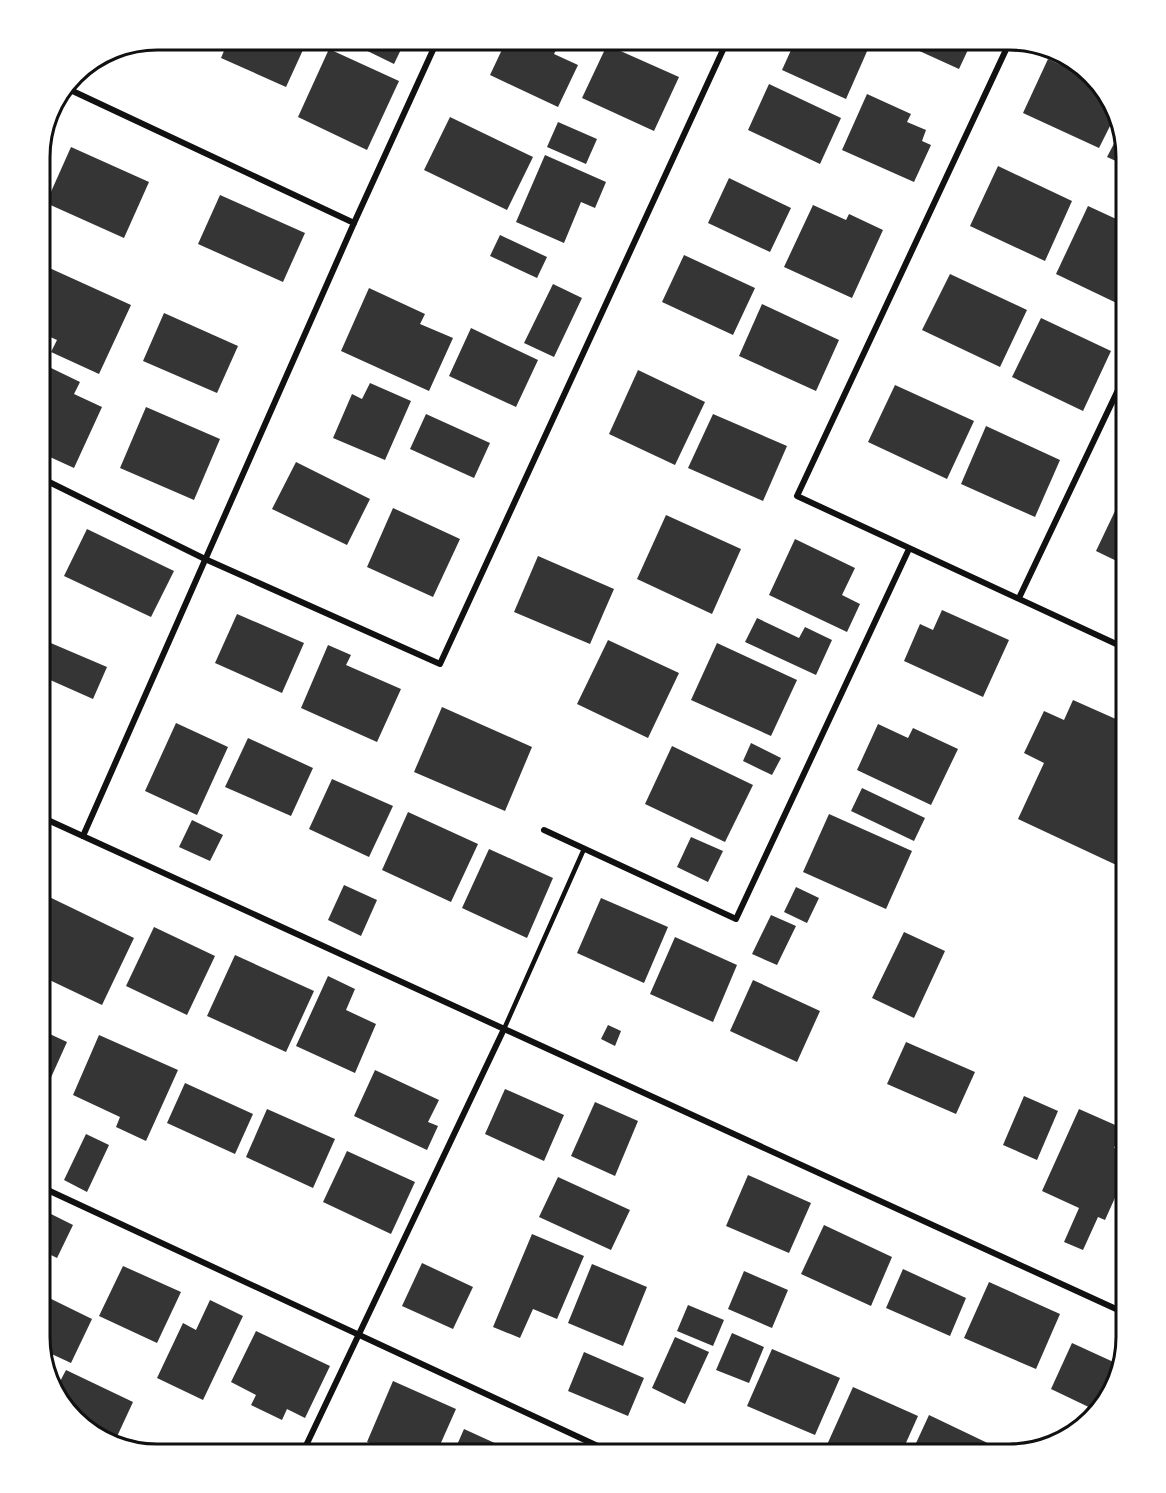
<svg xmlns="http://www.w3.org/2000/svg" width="1166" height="1493" font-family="Overpass,sans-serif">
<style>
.building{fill:#353535}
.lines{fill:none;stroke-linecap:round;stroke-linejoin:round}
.service{stroke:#111;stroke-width:4.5}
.minor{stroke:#111;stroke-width:6}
.rim{fill:none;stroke:#111;stroke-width:3}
</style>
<rect width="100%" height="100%" fill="#fff"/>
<!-- building -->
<g class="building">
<path d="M174,39H203L199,50Z"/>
<path d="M229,39H308L286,87L221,58Z"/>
<path d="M343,39H406L394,64Z"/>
<path d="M507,39H519L525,42L526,39H548L559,44L554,54L578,65L558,107L490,75Z"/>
<path d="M796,39L872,40L846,99L782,70Z"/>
<path d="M893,39H973L959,69Z"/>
<path d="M607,45L679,77L654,131L582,98Z"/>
<path d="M329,49L399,81L367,150L298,117Z"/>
<path d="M1048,59L1099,83L1107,91L1115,116L1099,148L1023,113Z"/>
<path d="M769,84L841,118L820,164L748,130Z"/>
<path d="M867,94L911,114L907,122L926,130L922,141L931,145L914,182L842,150Z"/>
<path d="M49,112L55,115L42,144H40Z"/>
<path d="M450,117L533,157L507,210L424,170Z"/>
<path d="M558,122L597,139L586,164L547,147Z"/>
<path d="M1120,132L1127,156V166L1107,157Z"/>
<path d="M71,147L149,182L124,238L46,203Z"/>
<path d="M545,155L606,182L595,208L581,202L564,243L516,222Z"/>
<path d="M998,166L1072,201L1045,261L970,226Z"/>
<path d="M729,178L791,208L770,252L708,223Z"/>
<path d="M220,195L305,233L283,282L198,244Z"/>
<path d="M813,205L846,220L849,214L883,230L852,298L784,267Z"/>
<path d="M1088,206L1127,224V308L1056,274Z"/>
<path d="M500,235L547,257L537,278L490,256Z"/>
<path d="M684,255L755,288L733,335L662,302Z"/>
<path d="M45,266L131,305L99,374L51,352L57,340L39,332V280Z"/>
<path d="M950,274L1027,310L1000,367L922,330Z"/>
<path d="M553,284L582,298L554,357L524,343Z"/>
<path d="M369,288L425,314L420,324L453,338L429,391L341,351Z"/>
<path d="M762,304L839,340L816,391L739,356Z"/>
<path d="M164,313L238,346L217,393L143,361Z"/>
<path d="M1041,318L1111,351L1083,411L1012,377Z"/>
<path d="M471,328L538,360L516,407L449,376Z"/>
<path d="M49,367L80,382L74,394L102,407L74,468L39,452V440L45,428L39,425V390Z"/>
<path d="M638,370L705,402L675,465L609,434Z"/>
<path d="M370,383L411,401L385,460L333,438L352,394L362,399Z"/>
<path d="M895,385L974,421L947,479L868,442Z"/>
<path d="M146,407L220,439L194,500L120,468Z"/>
<path d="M426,414L490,443L474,478L410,449Z"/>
<path d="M713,414L787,446L763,501L688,468Z"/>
<path d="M986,426L1060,460L1035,517L961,484Z"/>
<path d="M296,462L370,499L347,545L272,509Z"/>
<path d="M1125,490L1127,491V566L1096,551Z"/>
<path d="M393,508L460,539L433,597L367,567Z"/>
<path d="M666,515L741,549L712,614L637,579Z"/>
<path d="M87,529L174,571L151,617L64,576Z"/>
<path d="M795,539L855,568L842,595L860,604L847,632L769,595Z"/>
<path d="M538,556L614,589L590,644L514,612Z"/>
<path d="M942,610L1009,640L983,697L904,661L920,624L933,630Z"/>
<path d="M237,614L304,643L282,693L215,663Z"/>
<path d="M757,618L799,638L805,627L832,640L816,675L745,642Z"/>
<path d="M39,638L107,667L93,699L39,675Z"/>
<path d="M608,640L679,673L648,738L577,704Z"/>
<path d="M717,643L797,680L771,736L691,700Z"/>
<path d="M328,645L351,655L346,665L401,689L377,742L301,708Z"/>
<path d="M1073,700L1127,724V870L1018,819L1044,763L1024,753L1044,711L1064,720Z"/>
<path d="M442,707L532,747L505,811L414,772Z"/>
<path d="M176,723L228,747L197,815L145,791Z"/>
<path d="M878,724L908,738L913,728L958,749L931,805L857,770Z"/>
<path d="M248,738L313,768L291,816L225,787Z"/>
<path d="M751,743L781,758L772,775L743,761Z"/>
<path d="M672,746L753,785L725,842L645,804Z"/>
<path d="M332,779L393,806L369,857L309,829Z"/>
<path d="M862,788L925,818L914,841L851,811Z"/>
<path d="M408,812L478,844L451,902L382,870Z"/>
<path d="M829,814L912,851L886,909L803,872Z"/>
<path d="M192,820L223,835L210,861L179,847Z"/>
<path d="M691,837L723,851L708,882L677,867Z"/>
<path d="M489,849L553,878L527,938L462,908Z"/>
<path d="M344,885L377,900L361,936L328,920Z"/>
<path d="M796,887L819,898L807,923L784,912Z"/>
<path d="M39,892L134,938L102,1005L39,975Z"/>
<path d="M601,898L668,927L644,983L577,953Z"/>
<path d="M771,915L796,926L777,965L752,954Z"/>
<path d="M154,927L215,956L187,1015L126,986Z"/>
<path d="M904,932L945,951L914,1018L872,998Z"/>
<path d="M675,937L737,965L713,1022L650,994Z"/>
<path d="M235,955L314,991L286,1052L207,1016Z"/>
<path d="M328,976L355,989L346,1010L376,1024L355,1073L296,1046Z"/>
<path d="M753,980L820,1011L797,1062L730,1031Z"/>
<path d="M608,1025L621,1031L615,1046L601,1039Z"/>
<path d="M39,1029L67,1042L44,1093L39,1091Z"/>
<path d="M99,1035L178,1070L146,1141L116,1127L120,1117L73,1095Z"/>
<path d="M906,1042L975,1072L956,1114L887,1084Z"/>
<path d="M375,1070L439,1100L428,1122L438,1126L427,1150L354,1116Z"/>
<path d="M185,1083L253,1114L235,1154L167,1123Z"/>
<path d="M505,1089L564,1115L544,1161L485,1134Z"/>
<path d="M1024,1096L1058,1111L1037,1160L1003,1145Z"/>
<path d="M595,1102L638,1121L615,1176L571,1156Z"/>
<path d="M267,1109L335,1139L313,1188L246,1157Z"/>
<path d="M1079,1109L1122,1128L1114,1148L1127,1155V1171L1105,1220L1098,1217L1083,1250L1064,1242L1079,1208L1042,1191Z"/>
<path d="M86,1134L109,1145L87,1192L64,1180Z"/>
<path d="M347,1151L415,1182L391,1234L323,1202Z"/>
<path d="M748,1175L811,1203L789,1253L726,1226Z"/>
<path d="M558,1177L630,1210L611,1250L539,1217Z"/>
<path d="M39,1208L73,1225L57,1258L39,1249Z"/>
<path d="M824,1225L892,1257L871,1306L801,1274Z"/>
<path d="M532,1234L584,1256L557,1319L533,1309L520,1338L493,1327Z"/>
<path d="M422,1263L473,1287L453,1329L402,1306Z"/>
<path d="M592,1264L647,1287L623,1346L568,1323Z"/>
<path d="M123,1266L181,1292L157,1343L99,1316Z"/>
<path d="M903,1269L966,1298L950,1336L886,1308Z"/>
<path d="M744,1271L788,1290L772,1328L728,1309Z"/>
<path d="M989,1282L1060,1314L1036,1369L964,1338Z"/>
<path d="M39,1293L92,1319L71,1363L43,1350L39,1337Z"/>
<path d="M210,1300L243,1316L203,1400L157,1378L183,1323L196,1330Z"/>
<path d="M688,1305L724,1320L713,1346L677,1331Z"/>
<path d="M256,1331L330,1366L305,1418L287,1409L282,1420L251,1405L256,1395L231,1382Z"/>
<path d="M732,1333L764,1347L749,1383L716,1370Z"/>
<path d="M675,1337L709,1352L685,1404L652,1388Z"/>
<path d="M1072,1343L1120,1365L1111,1395L1097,1411L1051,1389Z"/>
<path d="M772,1349L840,1378L815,1435L747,1406Z"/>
<path d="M584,1352L644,1378L628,1416L568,1391Z"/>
<path d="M66,1370L133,1402L114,1443L98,1438L59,1402L55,1391Z"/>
<path d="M393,1381L456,1409L436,1454H394L367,1442Z"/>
<path d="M853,1387L918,1416L901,1454H843L826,1447Z"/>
<path d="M929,1415L998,1448L995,1454H911Z"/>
<path d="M464,1429L519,1454H453Z"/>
</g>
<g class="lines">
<!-- service -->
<path class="service" d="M504,1029L584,849"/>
<!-- minor -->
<g class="minor">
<path d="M1011,39L797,496L1127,649"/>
<path d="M64,87L354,223"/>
<path d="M39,477L205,559L440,664L728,39"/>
<path d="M1019,598L1127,371"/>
<path d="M39,816L1127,1314"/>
<path d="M544,830L736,919L909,549"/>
<path d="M83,836L354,223L438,39"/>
<path d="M39,1186L615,1454"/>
<path d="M302,1454L504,1029"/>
</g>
</g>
<!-- crop -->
<path d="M0 0H1166V1493H0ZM157 50H1009A107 107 0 0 1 1116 157V1337A107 107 0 0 1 1009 1444H157A107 107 0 0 1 50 1337V157A107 107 0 0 1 157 50Z" fill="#fff" fill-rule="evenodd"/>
<path class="rim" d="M157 50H1009A107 107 0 0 1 1116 157V1337A107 107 0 0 1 1009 1444H157A107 107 0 0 1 50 1337V157A107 107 0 0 1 157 50Z"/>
</svg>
